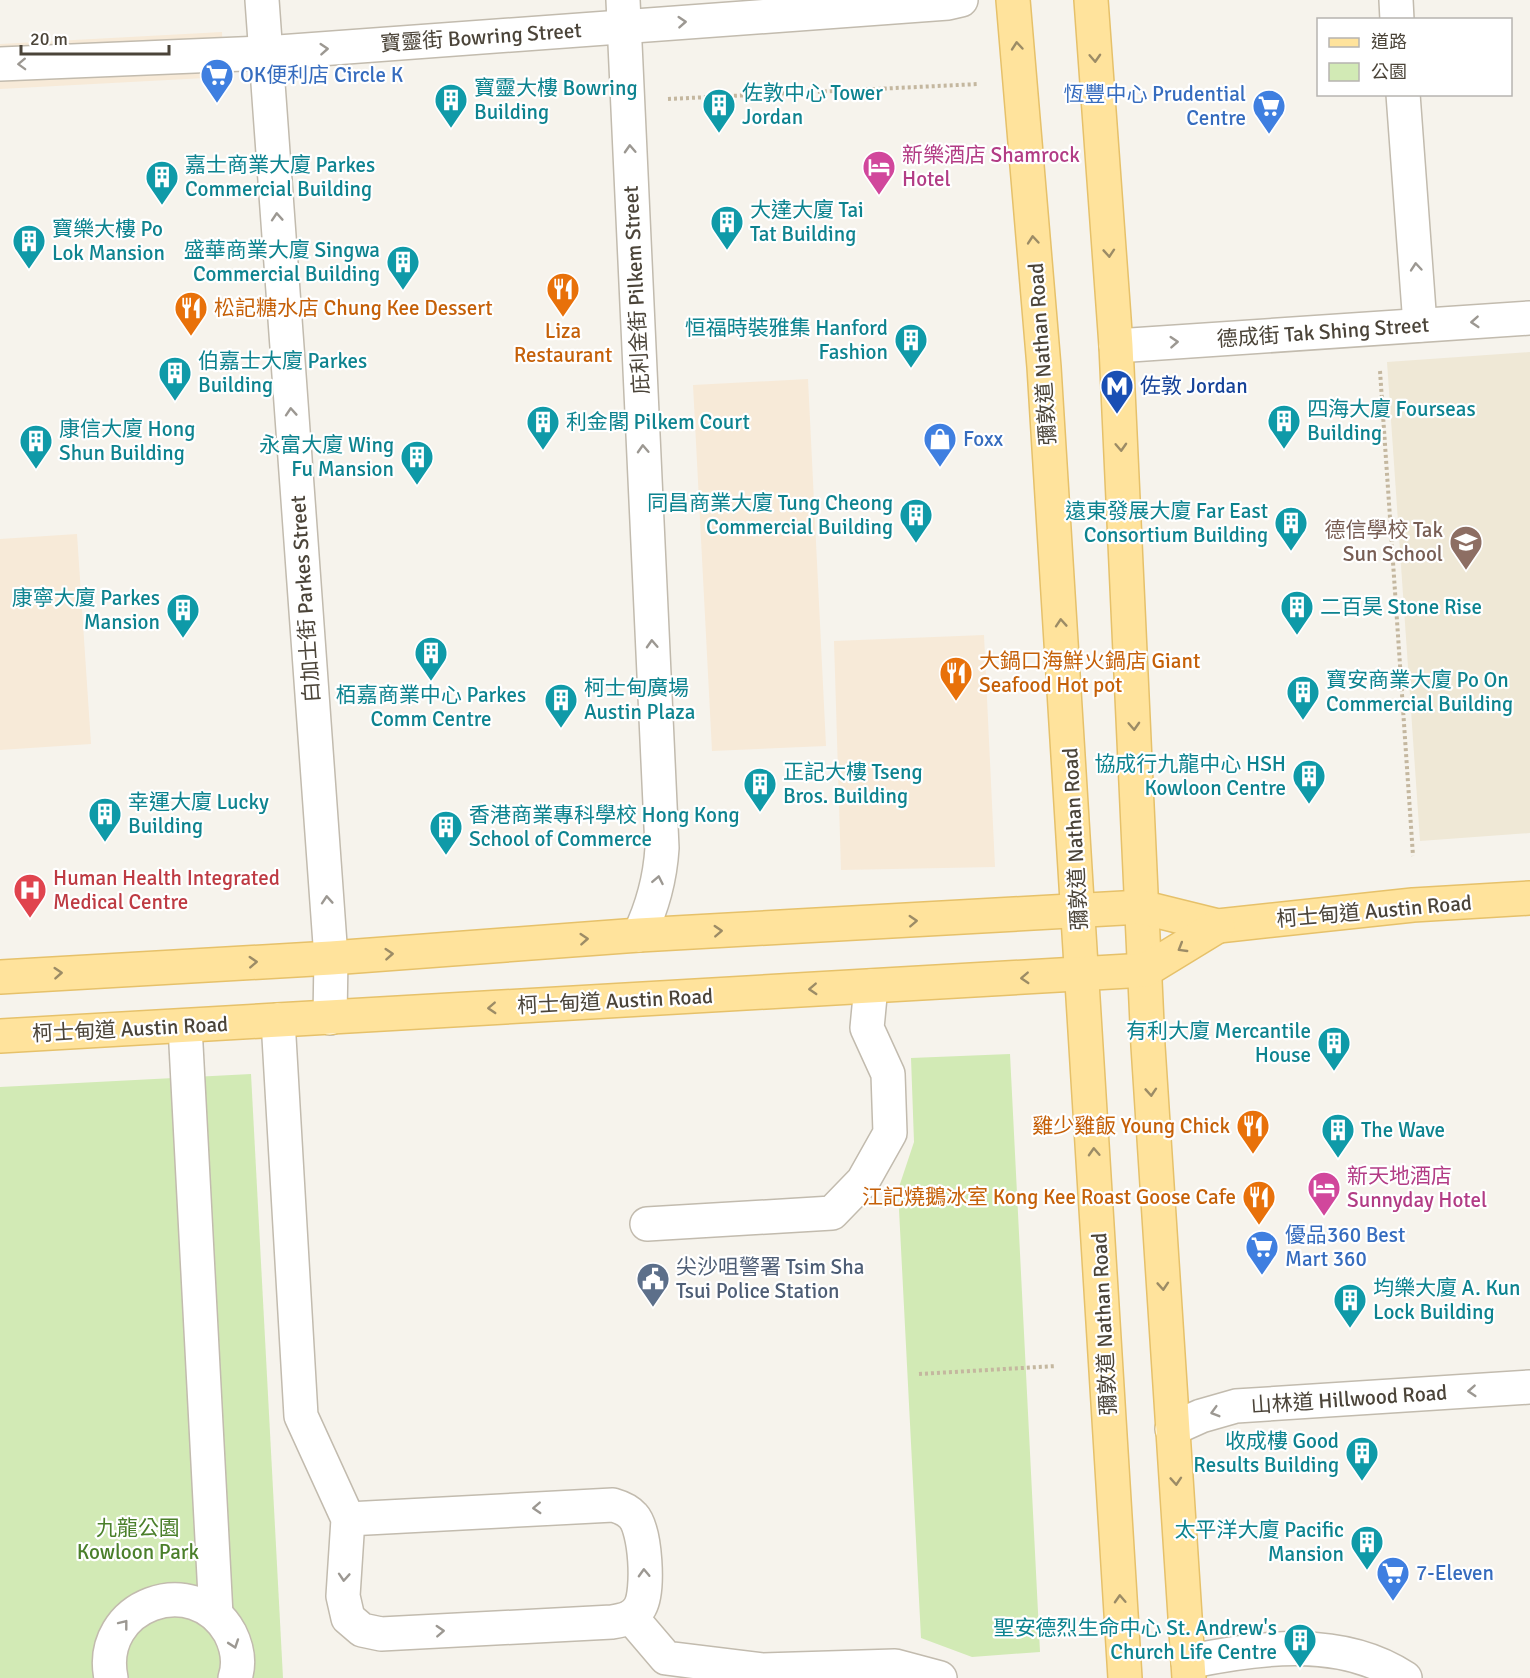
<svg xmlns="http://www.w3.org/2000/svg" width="1530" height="1678" font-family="Signika,'Noto Sans TC',sans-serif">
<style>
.commercial{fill:#f7ead8}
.education{fill:#efe8d6}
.green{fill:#d2eab5}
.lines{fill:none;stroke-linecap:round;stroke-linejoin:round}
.minor-casing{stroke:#c2bbae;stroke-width:36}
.major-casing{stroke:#e6c16a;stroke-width:36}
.path{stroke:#c4b79f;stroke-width:4;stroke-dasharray:3 3;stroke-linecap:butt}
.minor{stroke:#fff;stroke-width:33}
.major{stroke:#ffe39c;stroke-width:33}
.oneway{stroke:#9c9892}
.oneway2{stroke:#9c8c66}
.labels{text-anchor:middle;stroke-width:4.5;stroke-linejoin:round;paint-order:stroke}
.street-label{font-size:21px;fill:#4b4439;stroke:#fff}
.shop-label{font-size:21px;fill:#366cbe;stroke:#fff;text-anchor:start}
.culture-label{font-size:21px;fill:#0d838f;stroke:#fff;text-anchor:start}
.hotel-label{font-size:21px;fill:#b23c85;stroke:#fff;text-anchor:start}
.food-label{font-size:21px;fill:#c56008;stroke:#fff;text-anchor:start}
.transit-label{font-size:21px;fill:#164399;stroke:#fff;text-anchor:start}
.education-label{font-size:21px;fill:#785e54;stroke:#fff;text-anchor:end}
.health-label{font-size:21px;fill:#be3a42;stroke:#fff;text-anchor:start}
.service-label{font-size:21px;fill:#4e5e75;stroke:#fff;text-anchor:start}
.park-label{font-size:21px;fill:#4a7f2a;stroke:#fff}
</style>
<rect width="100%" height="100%" fill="#f6f3ec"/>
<!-- commercial -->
<g class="commercial">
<path d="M222,32L224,77L0,89V44Z"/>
<path d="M808,379L826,746L712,751L693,385Z"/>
<path d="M77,534L91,744L0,750V539Z"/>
<path d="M984,635L995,867L841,870L834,641Z"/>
</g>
<!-- education -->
<path class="education" d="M1530,352V833L1420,841L1387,362Z"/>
<!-- green -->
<g class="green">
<path d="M1010,1054L1040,1652L972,1657L921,1638L898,1190L914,1142L911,1058Z"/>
<path d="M251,1074L283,1678H0V1087Z"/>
</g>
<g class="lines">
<!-- minor casing -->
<g class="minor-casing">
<g id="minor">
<path d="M262,0L331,958L330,1018"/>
<path d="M623,0L662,848C660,880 653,906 639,935"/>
<path d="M1396,0L1397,20"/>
<path d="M0,64L265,53L948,3L961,0"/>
<path d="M1403,94L1420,325"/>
<path d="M1116,346L1530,318"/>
<path d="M278,1020L301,1416L348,1519L343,1596L348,1618L362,1630L381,1634L612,1622C624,1620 634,1618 640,1607C649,1591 646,1530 633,1516C628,1510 620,1507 613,1505L348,1519"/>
<path d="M185,1026L216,1615"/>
<path d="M647,1224L832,1213L863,1181L890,1133L888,1074L867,1028L871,986"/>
<path d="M1172,1429L1201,1416L1236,1406L1530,1387"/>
<path d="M631,1617L666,1658L762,1670L895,1666L940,1678"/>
<path d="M1188,1662C1258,1647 1342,1636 1405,1678"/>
<path d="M111,1678C96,1605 194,1569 230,1633C237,1647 240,1663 235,1678"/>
</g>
</g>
<!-- major casing -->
<g class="major-casing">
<g id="major">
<path d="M1013,0L1044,367L1125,1678"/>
<path d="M1091,0L1116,346L1148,1046L1189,1678"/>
<path d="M0,977L331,958L639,935L1141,907L1218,926L1413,905L1530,898"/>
<path d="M0,1036L1146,970L1218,926"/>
</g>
</g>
<!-- path -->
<g class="path">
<path d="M668,99L979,84"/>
<path d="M1380,371L1413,856"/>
<path d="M919,1374L1056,1366"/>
</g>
<!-- minor -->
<use href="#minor" class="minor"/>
<!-- major -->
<use href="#major" class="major"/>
</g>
<!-- one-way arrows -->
<defs><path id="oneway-chevron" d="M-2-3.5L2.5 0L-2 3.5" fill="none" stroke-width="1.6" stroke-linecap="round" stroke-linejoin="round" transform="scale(1.5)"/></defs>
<g class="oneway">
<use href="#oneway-chevron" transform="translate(682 22) rotate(-4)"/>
<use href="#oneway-chevron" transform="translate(324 49) rotate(-4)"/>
<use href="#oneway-chevron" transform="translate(22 64) rotate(178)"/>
<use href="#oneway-chevron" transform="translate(630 149) rotate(-93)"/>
<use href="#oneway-chevron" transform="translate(277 217) rotate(-94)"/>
<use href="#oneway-chevron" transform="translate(1416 267) rotate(-95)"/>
<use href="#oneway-chevron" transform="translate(1475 322) rotate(176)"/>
<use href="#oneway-chevron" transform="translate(1174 342) rotate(-4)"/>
<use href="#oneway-chevron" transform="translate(291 412) rotate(-94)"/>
<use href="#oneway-chevron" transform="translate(643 449) rotate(-93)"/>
<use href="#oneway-chevron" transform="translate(652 644) rotate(-93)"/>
<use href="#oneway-chevron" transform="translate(658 880) rotate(-79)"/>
<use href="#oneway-chevron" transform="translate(327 900) rotate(-94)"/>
<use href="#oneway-chevron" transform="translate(1472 1391) rotate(176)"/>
<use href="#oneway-chevron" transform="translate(1215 1412) rotate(164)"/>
<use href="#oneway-chevron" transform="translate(537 1508) rotate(177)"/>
<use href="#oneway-chevron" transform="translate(644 1573) rotate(-92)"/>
<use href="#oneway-chevron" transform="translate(344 1577) rotate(94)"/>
<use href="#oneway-chevron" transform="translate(124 1624) rotate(-52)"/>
<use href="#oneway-chevron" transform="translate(440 1631) rotate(-3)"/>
<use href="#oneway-chevron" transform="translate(234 1644) rotate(71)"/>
</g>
<g class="oneway2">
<use href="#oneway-chevron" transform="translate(1017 46) rotate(-95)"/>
<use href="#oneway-chevron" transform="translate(1095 58) rotate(87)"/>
<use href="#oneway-chevron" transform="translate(1033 240) rotate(-95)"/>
<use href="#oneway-chevron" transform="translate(1109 253) rotate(86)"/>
<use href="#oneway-chevron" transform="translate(1121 447) rotate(87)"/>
<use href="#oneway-chevron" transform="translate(1061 623) rotate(-94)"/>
<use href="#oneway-chevron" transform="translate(1134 726) rotate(87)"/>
<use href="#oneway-chevron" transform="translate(913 921) rotate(-3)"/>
<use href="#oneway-chevron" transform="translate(718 931) rotate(-3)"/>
<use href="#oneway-chevron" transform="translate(584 939) rotate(-4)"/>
<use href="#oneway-chevron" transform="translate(1182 948) rotate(149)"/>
<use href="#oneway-chevron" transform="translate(389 954) rotate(-4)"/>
<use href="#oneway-chevron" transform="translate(253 962) rotate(-3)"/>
<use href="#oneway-chevron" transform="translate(58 973) rotate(-4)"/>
<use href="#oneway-chevron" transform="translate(1025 978) rotate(177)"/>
<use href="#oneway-chevron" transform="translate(813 989) rotate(177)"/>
<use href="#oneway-chevron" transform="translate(492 1008) rotate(177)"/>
<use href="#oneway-chevron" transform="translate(1151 1092) rotate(86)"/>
<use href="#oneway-chevron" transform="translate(1094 1152) rotate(-93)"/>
<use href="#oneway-chevron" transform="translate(1163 1286) rotate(86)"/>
<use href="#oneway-chevron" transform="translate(1176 1481) rotate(86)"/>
<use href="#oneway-chevron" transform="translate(1120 1599) rotate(-93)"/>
</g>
<!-- icons -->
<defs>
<g id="supermarket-pin" transform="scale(1.725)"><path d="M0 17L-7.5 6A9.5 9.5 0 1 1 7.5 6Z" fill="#3f7fe0" stroke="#fff"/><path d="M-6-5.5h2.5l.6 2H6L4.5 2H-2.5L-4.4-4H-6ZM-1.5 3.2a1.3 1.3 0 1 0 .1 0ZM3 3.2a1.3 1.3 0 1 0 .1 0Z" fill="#fff"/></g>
<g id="building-pin" transform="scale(1.725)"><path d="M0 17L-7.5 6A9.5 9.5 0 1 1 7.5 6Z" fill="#0f9aa8" stroke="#fff"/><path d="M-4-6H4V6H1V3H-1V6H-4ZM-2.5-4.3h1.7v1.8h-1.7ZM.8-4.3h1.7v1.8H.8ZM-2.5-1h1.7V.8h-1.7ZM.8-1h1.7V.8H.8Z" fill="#fff"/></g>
<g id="hotel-pin" transform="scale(1.725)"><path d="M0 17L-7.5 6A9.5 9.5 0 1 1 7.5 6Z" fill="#d1479c" stroke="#fff"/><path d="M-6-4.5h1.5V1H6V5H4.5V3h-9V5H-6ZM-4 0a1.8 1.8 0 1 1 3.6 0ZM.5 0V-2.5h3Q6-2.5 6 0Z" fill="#fff"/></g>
<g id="restaurant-pin" transform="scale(1.725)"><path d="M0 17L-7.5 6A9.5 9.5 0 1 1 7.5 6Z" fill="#e8710a" stroke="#fff"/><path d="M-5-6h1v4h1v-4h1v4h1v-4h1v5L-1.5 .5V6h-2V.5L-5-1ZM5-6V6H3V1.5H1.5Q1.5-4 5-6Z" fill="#fff"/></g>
<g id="metro-pin" transform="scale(1.725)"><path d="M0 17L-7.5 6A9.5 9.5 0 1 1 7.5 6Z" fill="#1a4fb4" stroke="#fff"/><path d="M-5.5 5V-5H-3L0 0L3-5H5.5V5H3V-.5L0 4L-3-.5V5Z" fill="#fff"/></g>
<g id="shop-pin" transform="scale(1.725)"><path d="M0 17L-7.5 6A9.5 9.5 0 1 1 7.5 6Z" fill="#3f7fe0" stroke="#fff"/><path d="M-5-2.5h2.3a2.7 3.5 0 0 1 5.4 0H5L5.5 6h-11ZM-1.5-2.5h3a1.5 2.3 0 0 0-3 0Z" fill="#fff"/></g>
<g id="school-pin" transform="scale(1.725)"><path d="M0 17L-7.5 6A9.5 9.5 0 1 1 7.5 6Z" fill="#8d6e63" stroke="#fff"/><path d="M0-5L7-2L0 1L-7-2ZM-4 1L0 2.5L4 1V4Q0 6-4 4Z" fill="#fff"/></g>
<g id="hospital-pin" transform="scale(1.725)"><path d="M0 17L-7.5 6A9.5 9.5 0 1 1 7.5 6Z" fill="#e0444e" stroke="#fff"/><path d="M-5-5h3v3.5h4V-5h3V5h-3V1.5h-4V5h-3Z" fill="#fff"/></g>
<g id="civic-pin" transform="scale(1.725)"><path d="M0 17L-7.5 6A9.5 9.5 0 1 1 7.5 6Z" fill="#5c6f8a" stroke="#fff"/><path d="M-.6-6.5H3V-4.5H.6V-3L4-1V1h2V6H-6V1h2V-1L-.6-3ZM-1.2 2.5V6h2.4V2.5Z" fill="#fff"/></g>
</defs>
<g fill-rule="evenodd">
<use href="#supermarket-pin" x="217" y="75"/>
<use href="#building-pin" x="451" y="100"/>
<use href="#building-pin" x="719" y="105"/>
<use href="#supermarket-pin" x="1269" y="106"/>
<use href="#hotel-pin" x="879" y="167"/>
<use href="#building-pin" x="162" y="177"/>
<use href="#building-pin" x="727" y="222"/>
<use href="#building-pin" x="29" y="241"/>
<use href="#building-pin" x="403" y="262"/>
<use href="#restaurant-pin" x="563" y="289"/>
<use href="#restaurant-pin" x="191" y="308"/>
<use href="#building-pin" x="911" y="340"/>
<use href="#building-pin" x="175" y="373"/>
<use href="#metro-pin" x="1117" y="386"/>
<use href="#building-pin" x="1284" y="421"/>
<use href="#building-pin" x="543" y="422"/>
<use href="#shop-pin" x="940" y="439"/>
<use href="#building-pin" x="36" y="441"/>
<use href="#building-pin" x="417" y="457"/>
<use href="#building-pin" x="916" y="515"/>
<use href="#building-pin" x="1291" y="523"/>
<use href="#school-pin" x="1466" y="542"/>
<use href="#building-pin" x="1297" y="607"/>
<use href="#building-pin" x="183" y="610"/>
<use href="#building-pin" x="431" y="653"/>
<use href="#restaurant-pin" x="956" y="673"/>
<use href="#building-pin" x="1303" y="692"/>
<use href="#building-pin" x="561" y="700"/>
<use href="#building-pin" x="1309" y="776"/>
<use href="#building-pin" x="760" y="784"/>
<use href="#building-pin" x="105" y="814"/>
<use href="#building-pin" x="446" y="827"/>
<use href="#hospital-pin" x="30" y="890"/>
<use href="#building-pin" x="1334" y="1043"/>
<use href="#restaurant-pin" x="1253" y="1126"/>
<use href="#building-pin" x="1338" y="1130"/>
<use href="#hotel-pin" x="1324" y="1188"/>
<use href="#restaurant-pin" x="1259" y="1197"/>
<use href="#supermarket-pin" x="1262" y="1247"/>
<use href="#civic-pin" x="653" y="1279"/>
<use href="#building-pin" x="1350" y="1300"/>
<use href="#building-pin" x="1362" y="1453"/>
<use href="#building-pin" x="1367" y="1542"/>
<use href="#supermarket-pin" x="1393" y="1573"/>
<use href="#building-pin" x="1300" y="1640"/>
</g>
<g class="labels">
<!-- street labels -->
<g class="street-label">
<text transform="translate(481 37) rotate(-4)" y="7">寶靈街 Bowring Street</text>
<text transform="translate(636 290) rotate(-93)" y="7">庇利金街 Pilkem Street</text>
<text transform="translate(1323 332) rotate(-4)" y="7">德成街 Tak Shing Street</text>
<text transform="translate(1042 354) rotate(-94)" y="7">彌敦道 Nathan Road</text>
<text transform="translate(305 599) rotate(-94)" y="7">白加士街 Parkes Street</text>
<text transform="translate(1075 839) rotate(-93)" y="7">彌敦道 Nathan Road</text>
<text transform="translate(1374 911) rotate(-5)" y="7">柯士甸道 Austin Road</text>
<text transform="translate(615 1001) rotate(-3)" y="7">柯士甸道 Austin Road</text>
<text transform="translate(130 1029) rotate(-3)" y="7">柯士甸道 Austin Road</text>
<text transform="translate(1104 1324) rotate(-93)" y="7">彌敦道 Nathan Road</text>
<text transform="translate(1349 1399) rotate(-4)" y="7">山林道 Hillwood Road</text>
</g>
<!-- shop labels -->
<g class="shop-label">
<text x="240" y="82">OK便利店 Circle K</text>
<text x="1246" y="101" text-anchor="end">恆豐中心 Prudential<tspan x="1246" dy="24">Centre</tspan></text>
<text x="963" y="446">Foxx</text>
<text x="1285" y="1242">優品360 Best<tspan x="1285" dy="24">Mart 360</tspan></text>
<text x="1416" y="1580">7-Eleven</text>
</g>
<!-- culture labels -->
<g class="culture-label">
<text x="474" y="95">寶靈大樓 Bowring<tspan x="474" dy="24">Building</tspan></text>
<text x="742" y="100">佐敦中心 Tower<tspan x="742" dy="24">Jordan</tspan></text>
<text x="185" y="172">嘉士商業大廈 Parkes<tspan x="185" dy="24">Commercial Building</tspan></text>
<text x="750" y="217">大達大廈 Tai<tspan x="750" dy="24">Tat Building</tspan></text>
<text x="52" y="236">寶樂大樓 Po<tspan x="52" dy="24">Lok Mansion</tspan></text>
<text x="380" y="257" text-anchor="end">盛華商業大廈 Singwa<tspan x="380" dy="24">Commercial Building</tspan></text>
<text x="888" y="335" text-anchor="end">恒福時裝雅集 Hanford<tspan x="888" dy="24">Fashion</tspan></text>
<text x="198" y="368">伯嘉士大廈 Parkes<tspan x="198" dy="24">Building</tspan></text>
<text x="1307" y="416">四海大廈 Fourseas<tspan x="1307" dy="24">Building</tspan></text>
<text x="566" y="429">利金閣 Pilkem Court</text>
<text x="59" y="436">康信大廈 Hong<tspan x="59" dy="24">Shun Building</tspan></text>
<text x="394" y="452" text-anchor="end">永富大廈 Wing<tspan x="394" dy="24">Fu Mansion</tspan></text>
<text x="893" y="510" text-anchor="end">同昌商業大廈 Tung Cheong<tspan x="893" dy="24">Commercial Building</tspan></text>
<text x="1268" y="518" text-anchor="end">遠東發展大廈 Far East<tspan x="1268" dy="24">Consortium Building</tspan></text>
<text x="160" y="605" text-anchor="end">康寧大廈 Parkes<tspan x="160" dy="24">Mansion</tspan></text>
<text x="1320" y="614">二百昊 Stone Rise</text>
<text x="1326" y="687">寶安商業大廈 Po On<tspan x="1326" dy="24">Commercial Building</tspan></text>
<text x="584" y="695">柯士甸廣場<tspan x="584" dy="24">Austin Plaza</tspan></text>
<text x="431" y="702" text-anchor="middle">栢嘉商業中心 Parkes<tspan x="431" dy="24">Comm Centre</tspan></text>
<text x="1286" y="771" text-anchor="end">協成行九龍中心 HSH<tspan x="1286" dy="24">Kowloon Centre</tspan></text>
<text x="783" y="779">正記大樓 Tseng<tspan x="783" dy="24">Bros. Building</tspan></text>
<text x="128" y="809">幸運大廈 Lucky<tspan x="128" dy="24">Building</tspan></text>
<text x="469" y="822">香港商業專科學校 Hong Kong<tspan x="469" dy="24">School of Commerce</tspan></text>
<text x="1311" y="1038" text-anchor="end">有利大廈 Mercantile<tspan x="1311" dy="24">House</tspan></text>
<text x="1361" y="1137">The Wave</text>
<text x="1373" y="1295">均樂大廈 A. Kun<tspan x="1373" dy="24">Lock Building</tspan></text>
<text x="1339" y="1448" text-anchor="end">收成樓 Good<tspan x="1339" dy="24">Results Building</tspan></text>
<text x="1344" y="1537" text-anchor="end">太平洋大廈 Pacific<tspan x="1344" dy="24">Mansion</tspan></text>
<text x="1277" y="1635" text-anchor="end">聖安德烈生命中心 St. Andrew's<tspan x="1277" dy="24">Church Life Centre</tspan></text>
</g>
<!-- hotel labels -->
<g class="hotel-label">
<text x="902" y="162">新樂酒店 Shamrock<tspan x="902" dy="24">Hotel</tspan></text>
<text x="1347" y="1183">新天地酒店<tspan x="1347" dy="24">Sunnyday Hotel</tspan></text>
</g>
<!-- food labels -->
<g class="food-label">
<text x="214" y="315">松記糖水店 Chung Kee Dessert</text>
<text x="563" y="338" text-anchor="middle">Liza<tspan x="563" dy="24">Restaurant</tspan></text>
<text x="979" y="668">大鍋口海鮮火鍋店 Giant<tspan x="979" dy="24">Seafood Hot pot</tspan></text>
<text x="1230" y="1133" text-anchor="end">雞少雞飯 Young Chick</text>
<text x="1236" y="1204" text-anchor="end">江記燒鵝冰室 Kong Kee Roast Goose Cafe</text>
</g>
<!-- transit labels -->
<g class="transit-label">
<text x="1140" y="393">佐敦 Jordan</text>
</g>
<!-- education labels -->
<g class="education-label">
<text x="1443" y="537">德信學校 Tak<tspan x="1443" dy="24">Sun School</tspan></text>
</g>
<!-- health labels -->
<g class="health-label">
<text x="53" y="885">Human Health Integrated<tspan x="53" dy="24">Medical Centre</tspan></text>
</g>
<!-- service labels -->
<g class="service-label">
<text x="676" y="1274">尖沙咀警署 Tsim Sha<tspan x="676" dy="24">Tsui Police Station</tspan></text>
</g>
<!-- park labels -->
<g class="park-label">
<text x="138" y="1535">九龍公園<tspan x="138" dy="24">Kowloon Park</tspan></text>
</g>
</g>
<!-- legend -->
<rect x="1317" y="18" width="195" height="78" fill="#ffffff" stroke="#b7b4b0" stroke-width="1.5"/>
<rect x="1329" y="38" width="30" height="9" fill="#ffe39c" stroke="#b7b4b0" stroke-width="1.5"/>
<text x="1371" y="48" font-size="18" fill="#4b4439">道路</text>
<rect x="1329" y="63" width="30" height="18" fill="#d2eab5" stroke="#b7b4b0" stroke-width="1.5"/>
<text x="1371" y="78" font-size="18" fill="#4b4439">公園</text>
<!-- scale -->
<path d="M21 45v9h148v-9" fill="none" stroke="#4b4439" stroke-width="3"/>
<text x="30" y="45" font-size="18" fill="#4b4439" stroke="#ffffff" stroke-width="4.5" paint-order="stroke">20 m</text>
</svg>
